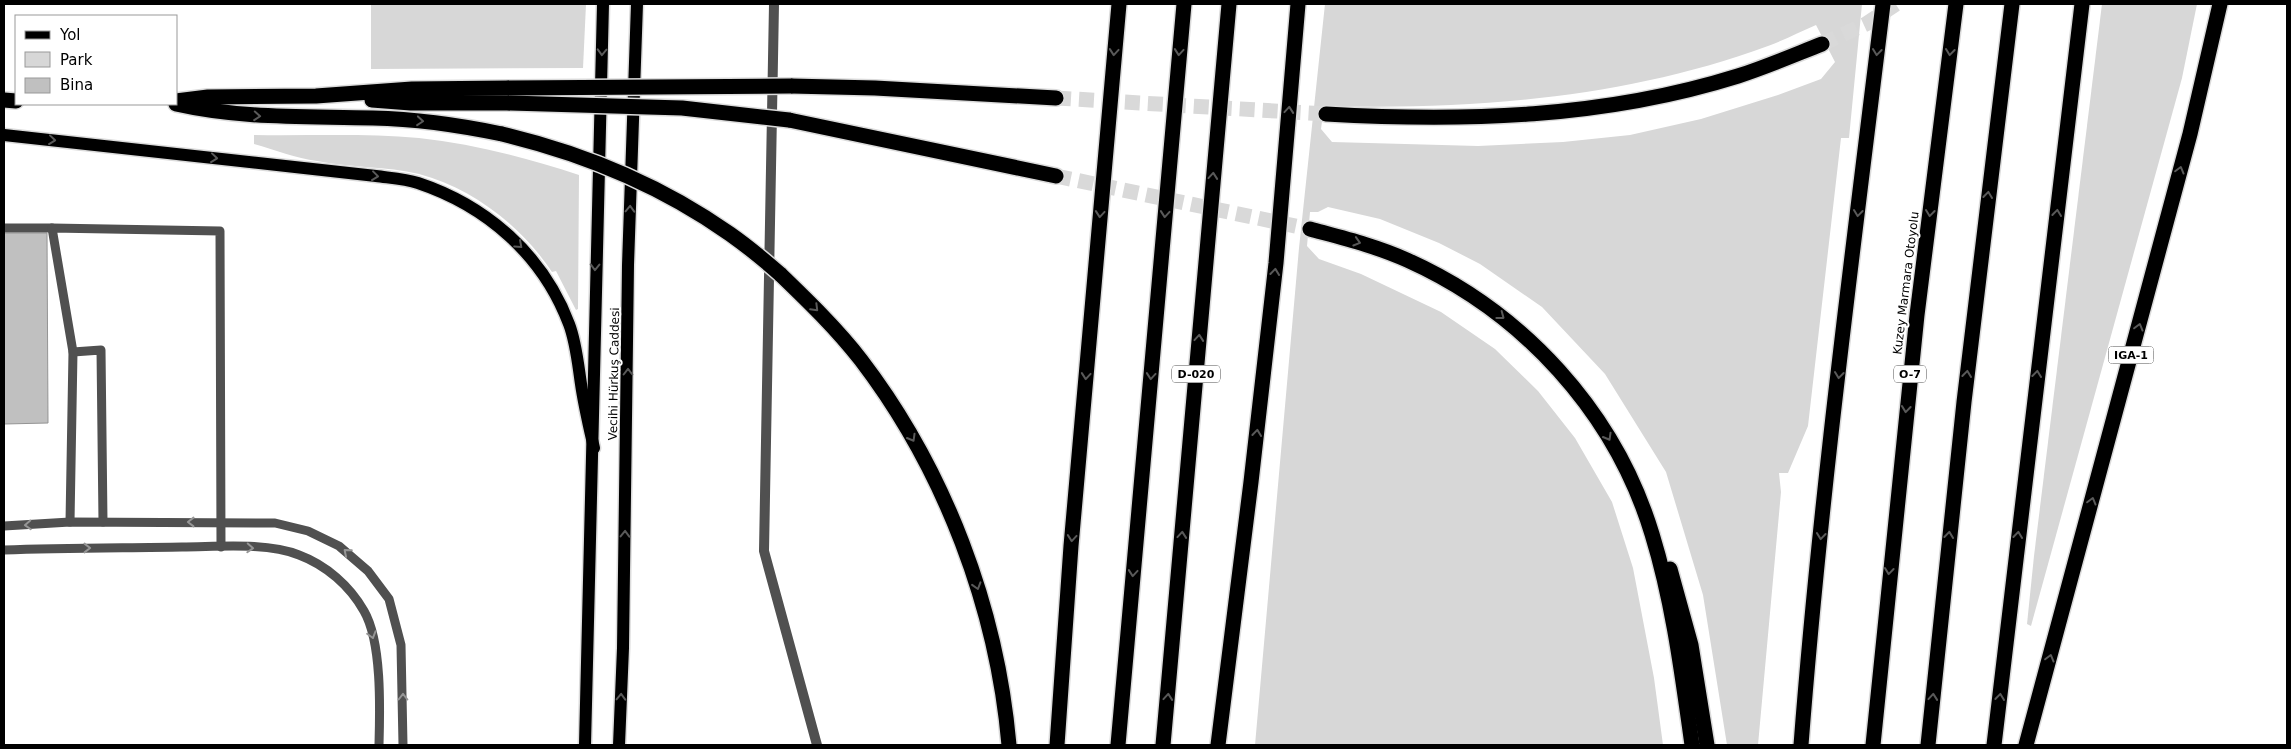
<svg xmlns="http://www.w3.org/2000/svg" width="2291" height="749" font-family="'DejaVu Sans',sans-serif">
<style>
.green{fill:#d7d7d7;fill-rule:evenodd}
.building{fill:#c0c0c0;stroke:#949494}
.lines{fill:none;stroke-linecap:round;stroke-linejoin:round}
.highway-tunnel{stroke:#d9d9d9;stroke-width:15;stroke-dasharray:15 8;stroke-linecap:butt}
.primary-casing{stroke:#dbdbdb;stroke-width:15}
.highway-casing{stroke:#dbdbdb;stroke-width:18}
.lane{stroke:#505050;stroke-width:9}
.street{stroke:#505050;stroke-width:10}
.primary{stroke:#000;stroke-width:12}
.highway{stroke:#000;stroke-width:15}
.highway-bridge-casing{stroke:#dbdbdb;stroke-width:18;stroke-linecap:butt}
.highway-bridge{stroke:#000;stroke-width:15}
.oneway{stroke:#595959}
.oneway2{stroke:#969696}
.labels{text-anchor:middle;stroke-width:4;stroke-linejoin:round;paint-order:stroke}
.shield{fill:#fff;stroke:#4c4c4c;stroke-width:1}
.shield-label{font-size:11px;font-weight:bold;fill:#000}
.street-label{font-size:12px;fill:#000;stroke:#fff}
</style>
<rect width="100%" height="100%" fill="#fff"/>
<!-- green -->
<g class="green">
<path d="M371,4H586L583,68L371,69Z"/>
<path d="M1325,4H1862L1849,138H1841L1808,426L1788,473H1779L1781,492L1758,745H1727L1703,595L1666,472L1605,374L1542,307L1480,264L1439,243L1380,219L1328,207L1318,212H1310L1307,246L1319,259L1361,274L1441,312L1495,349L1538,391L1575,438L1612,502L1633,568L1654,678L1663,745H1255L1299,248ZM1816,25L1835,62L1821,79L1778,95L1701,119L1630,135L1563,142L1478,146L1332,142L1321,129L1324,106C1473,110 1627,98 1768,46C1784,40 1800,32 1816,25Z"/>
<path d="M2102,4H2197L2182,78L2031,626L2027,624L2034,556Z"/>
<path d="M254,135C309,136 364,133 419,138C474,144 527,158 579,175L578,309L576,310L556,271L552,272C522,227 473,188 419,174C386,166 351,168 317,161C296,158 275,150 254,144Z"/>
</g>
<!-- building -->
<path class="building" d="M4,233H47L48,423L4,424Z"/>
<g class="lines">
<!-- highway-tunnel -->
<g class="highway-tunnel">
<path d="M1822,44L1866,24L1896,4"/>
<path d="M1056,98L1326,114"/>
<path d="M1056,176L1310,229"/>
</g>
<!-- primary casing -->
<g class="primary-casing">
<g id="primary">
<path d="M4,135L376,176C390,178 405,179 418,183C487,206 543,255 569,324C576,342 578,364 581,384C584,405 589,426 594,448"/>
<path d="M585,745L603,4"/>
<path d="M619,745L623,648L628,265L637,4"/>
</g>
</g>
<!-- highway casing -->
<g class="highway-casing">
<g id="highway">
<path d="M791,86L875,88L1056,98"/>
<path d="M4,100L16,101"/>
<path d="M372,100L411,103H510"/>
<path d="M176,101L208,97L316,96L412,89L509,88"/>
<path d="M176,104C242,119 307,116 373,118C417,119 459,125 502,134"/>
<path d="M1326,114C1464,122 1604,118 1738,76C1766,67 1794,55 1822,44"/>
<path d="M789,120L1056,176"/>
<path d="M1310,229C1343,238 1376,246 1407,260C1523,312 1615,412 1652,534C1673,602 1682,674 1692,745"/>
<path d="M780,274C808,301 837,329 861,360C945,470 997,608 1009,745"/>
<path d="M1670,569L1691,645L1707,745"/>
<path d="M1057,745L1071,546L1119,4"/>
<path d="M1118,745L1184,4"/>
<path d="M1163,745L1229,4"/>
<path d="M1218,745L1251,482L1276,263L1298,4"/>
<path d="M1801,745C1820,498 1853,250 1883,4"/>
<path d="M1873,745L1917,315L1956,4"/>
<path d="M1928,745L1964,402L2012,4"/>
<path d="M1994,745L2082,4"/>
<path d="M2026,745L2190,134L2220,4"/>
</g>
</g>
<!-- lane -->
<g class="lane">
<path d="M4,228H52"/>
<path d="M73,352L101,350L103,522"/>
<path d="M70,522L73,352L52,228L220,231L221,547"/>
<path d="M4,526L70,522L275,523L308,531L339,546L368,571L389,599L401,645L403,745"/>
<path d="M4,550C63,548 123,548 182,547C217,547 266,542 299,555C326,565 350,586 364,611C382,642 380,709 379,745"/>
</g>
<!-- street -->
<path class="street" d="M774,4L764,551L817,745"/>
<!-- primary -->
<use href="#primary" class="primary"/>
<!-- highway -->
<use href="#highway" class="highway"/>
<!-- highway-bridge casing -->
<g class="highway-bridge-casing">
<g id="highway-bridge">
<path d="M509,88L791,86"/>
<path d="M510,103L682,108L789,120"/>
<path d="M502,134C582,153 662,186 730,234C747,246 764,260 780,274"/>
</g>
</g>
<!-- highway-bridge -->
<use href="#highway-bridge" class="highway-bridge"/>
</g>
<!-- one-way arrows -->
<defs><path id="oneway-chevron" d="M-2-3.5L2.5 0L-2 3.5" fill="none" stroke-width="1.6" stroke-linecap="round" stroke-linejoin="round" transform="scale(1.25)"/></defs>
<g class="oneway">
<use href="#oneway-chevron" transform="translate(602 52) rotate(92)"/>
<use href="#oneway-chevron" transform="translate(1114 52) rotate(95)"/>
<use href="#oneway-chevron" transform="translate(1179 52) rotate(95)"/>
<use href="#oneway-chevron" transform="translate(1877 52) rotate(97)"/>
<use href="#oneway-chevron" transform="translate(1950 52) rotate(97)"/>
<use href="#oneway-chevron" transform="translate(1289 110) rotate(-85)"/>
<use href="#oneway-chevron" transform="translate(257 116) rotate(4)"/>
<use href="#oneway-chevron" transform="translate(420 121) rotate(5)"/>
<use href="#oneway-chevron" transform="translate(52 140) rotate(6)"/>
<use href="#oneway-chevron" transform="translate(214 158) rotate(6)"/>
<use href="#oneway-chevron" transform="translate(2180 170) rotate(-75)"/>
<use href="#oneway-chevron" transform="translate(375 176) rotate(7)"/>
<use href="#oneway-chevron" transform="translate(1213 176) rotate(-85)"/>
<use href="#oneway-chevron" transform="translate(1988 195) rotate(-83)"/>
<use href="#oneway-chevron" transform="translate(630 209) rotate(-88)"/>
<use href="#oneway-chevron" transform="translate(1858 213) rotate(97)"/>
<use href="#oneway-chevron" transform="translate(1930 213) rotate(97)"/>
<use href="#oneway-chevron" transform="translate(2057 213) rotate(-83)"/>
<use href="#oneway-chevron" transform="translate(1100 214) rotate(95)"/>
<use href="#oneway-chevron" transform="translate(1165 214) rotate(95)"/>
<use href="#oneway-chevron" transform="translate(1357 242) rotate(17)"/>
<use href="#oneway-chevron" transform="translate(519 245) rotate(42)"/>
<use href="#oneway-chevron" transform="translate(595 267) rotate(91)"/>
<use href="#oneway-chevron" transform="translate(1275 272) rotate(-84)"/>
<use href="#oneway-chevron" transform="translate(815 308) rotate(45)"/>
<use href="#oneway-chevron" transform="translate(1501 316) rotate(37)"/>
<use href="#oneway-chevron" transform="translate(2139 327) rotate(-75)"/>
<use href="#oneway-chevron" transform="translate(1199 338) rotate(-85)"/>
<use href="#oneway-chevron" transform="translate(628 372) rotate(-90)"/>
<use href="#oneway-chevron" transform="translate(1967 374) rotate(-83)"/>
<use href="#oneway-chevron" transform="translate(2037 374) rotate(-83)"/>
<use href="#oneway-chevron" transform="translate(1839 375) rotate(97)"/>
<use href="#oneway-chevron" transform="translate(1086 376) rotate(95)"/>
<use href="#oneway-chevron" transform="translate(1151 376) rotate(95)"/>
<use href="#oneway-chevron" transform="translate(1906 409) rotate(96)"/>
<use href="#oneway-chevron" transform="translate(1257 433) rotate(-84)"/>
<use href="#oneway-chevron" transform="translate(1608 437) rotate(60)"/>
<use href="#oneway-chevron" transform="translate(912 438) rotate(60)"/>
<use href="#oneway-chevron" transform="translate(2092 501) rotate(-75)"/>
<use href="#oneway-chevron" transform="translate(625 534) rotate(-89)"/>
<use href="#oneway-chevron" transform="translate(1182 535) rotate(-85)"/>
<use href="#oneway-chevron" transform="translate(1949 535) rotate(-84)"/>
<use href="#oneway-chevron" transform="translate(2018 535) rotate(-84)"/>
<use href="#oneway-chevron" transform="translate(1821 536) rotate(96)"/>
<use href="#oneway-chevron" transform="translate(1072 538) rotate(95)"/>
<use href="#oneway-chevron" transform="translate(1889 571) rotate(96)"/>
<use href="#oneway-chevron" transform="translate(1133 573) rotate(95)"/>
<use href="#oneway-chevron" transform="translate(977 586) rotate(73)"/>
<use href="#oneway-chevron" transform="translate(2050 658) rotate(-75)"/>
<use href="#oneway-chevron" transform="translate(621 697) rotate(-88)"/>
<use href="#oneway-chevron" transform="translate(1168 697) rotate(-85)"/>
<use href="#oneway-chevron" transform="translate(1933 697) rotate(-85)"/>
<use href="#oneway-chevron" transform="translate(2000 697) rotate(-83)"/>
</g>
<g class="oneway2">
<use href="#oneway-chevron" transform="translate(191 522) rotate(180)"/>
<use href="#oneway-chevron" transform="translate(28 525) rotate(177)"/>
<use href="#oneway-chevron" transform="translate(87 548)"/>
<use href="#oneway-chevron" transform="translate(250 548) rotate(3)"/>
<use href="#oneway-chevron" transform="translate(347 552) rotate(-139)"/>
<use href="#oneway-chevron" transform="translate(372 635) rotate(74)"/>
<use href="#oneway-chevron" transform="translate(403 697) rotate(-90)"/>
</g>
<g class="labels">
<!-- shield labels -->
<g class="shield">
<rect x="2108.5" y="346.5" width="45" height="17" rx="4"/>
<rect x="1172" y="365.5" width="48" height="17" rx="4"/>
<rect x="1894" y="365.5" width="32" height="17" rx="4"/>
</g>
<g class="shield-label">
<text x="2131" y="359">IGA-1</text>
<text x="1196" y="378">D-020</text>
<text x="1910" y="378">O-7</text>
</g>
<!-- street labels -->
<g class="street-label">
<text transform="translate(1906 283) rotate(-83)" y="4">Kuzey Marmara Otoyolu</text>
<text transform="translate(614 374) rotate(-89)" y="4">Vecihi Hürkuş Caddesi</text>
</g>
</g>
<!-- border -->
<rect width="2291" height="749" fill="none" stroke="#000000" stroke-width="10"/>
<!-- legend -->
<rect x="15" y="15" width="162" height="90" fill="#ffffff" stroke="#999999"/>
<rect x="25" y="31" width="25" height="8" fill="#000000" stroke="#999999"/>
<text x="60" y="40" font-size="15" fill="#000000">Yol</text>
<rect x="25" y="52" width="25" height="15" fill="#d7d7d7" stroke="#999999"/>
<text x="60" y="65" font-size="15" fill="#000000">Park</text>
<rect x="25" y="78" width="25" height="15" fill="#c0c0c0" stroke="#999999"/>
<text x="60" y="90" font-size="15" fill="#000000">Bina</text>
</svg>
